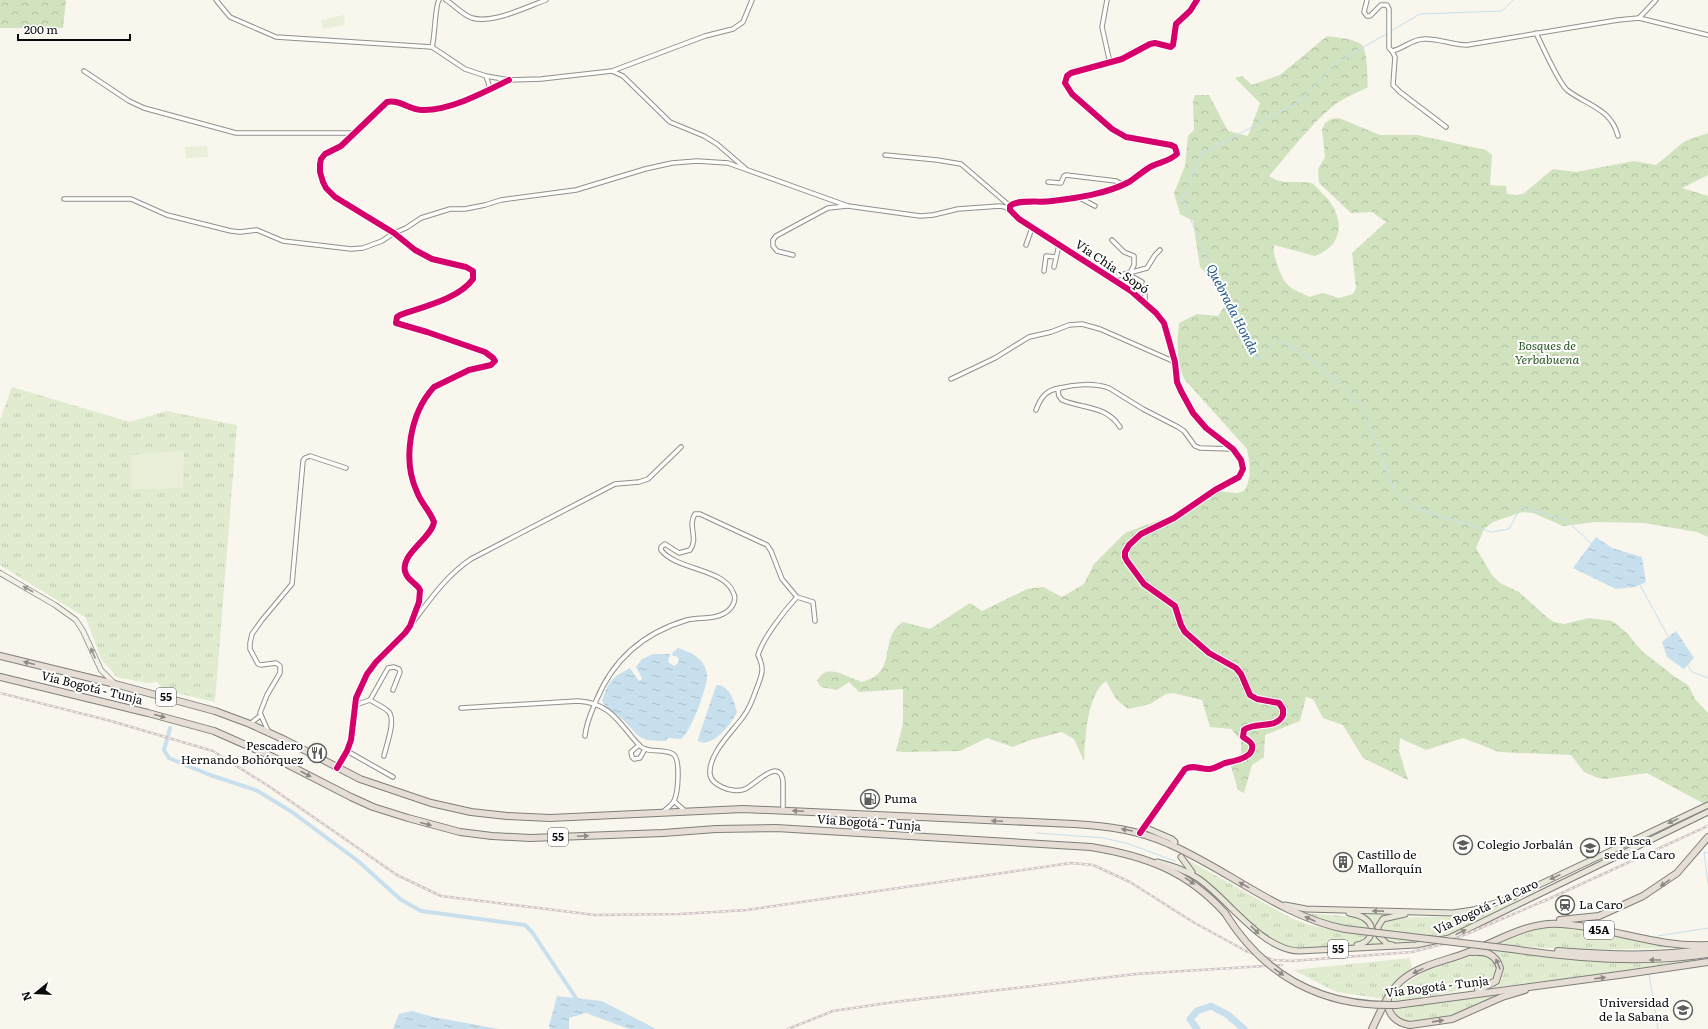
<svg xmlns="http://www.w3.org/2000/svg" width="1708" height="1029" font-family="Literata,serif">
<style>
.grass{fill:url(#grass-tufts)}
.forest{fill:url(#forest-crowns)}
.pitch{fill:#eaefd9}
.water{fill:url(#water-ripples)}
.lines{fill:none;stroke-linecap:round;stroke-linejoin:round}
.stream{stroke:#c8e0ee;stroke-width:1}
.canal{stroke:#c8e0ee;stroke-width:4}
.river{stroke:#c8e0ee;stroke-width:7}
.street-casing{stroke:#91908c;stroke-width:5.5}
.secondary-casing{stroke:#888783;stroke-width:6}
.primary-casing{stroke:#7e7e7a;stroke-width:7}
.highway-casing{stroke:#7e7e7a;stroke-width:8}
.street{stroke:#fefefc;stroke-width:3.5}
.secondary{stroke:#f2f2e8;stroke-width:4.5}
.primary{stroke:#e9e5d9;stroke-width:5}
.highway{stroke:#e6ded5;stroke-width:6}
.rail-casing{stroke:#d3c5c4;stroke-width:2.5}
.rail{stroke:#fff;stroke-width:1;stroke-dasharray:3;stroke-linecap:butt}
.highway-bridge-casing{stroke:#7e7e7a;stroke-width:8;stroke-linecap:butt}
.highway-bridge{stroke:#e6ded5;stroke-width:6}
.cycleway-casing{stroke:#fff;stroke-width:8}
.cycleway{stroke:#d6006c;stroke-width:6}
.oneway{fill:#95958f}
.oneway2{fill:#8e8984}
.oneway3{fill:#908d86}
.labels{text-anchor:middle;stroke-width:4;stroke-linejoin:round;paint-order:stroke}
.shield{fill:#fff;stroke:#545454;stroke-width:1}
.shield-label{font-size:11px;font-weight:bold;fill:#0a0a0a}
.street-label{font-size:12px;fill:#0a0a0a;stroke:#fff}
.park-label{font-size:12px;font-style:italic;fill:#2d5923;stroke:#fff}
.poi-label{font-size:12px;fill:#0a0a0a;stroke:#fff;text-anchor:start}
.water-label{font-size:13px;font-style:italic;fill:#235c8b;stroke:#fff}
</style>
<defs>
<pattern id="grass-tufts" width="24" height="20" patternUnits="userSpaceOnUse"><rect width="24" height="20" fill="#e0ebd0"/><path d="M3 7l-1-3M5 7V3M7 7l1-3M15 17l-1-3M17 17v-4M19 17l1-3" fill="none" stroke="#bfc8b1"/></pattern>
<pattern id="forest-crowns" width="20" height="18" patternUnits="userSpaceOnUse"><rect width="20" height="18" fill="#d1e2bf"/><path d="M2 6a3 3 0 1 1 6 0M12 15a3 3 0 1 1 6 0" fill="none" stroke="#b2c1a3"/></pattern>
<pattern id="water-ripples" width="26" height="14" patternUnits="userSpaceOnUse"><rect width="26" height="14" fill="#c8e0ee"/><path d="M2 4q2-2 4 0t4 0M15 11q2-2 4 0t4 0" fill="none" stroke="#aabfcb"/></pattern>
</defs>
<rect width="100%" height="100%" fill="#f8f6ed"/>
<!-- grass -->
<g class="grass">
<path d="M12,387L130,422L166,411L237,425L215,702L164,690L157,682L147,683L117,677L101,659L86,618L0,565V420Z"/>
<path d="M1181,856L1291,918L1309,925L1369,936C1358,946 1346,946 1332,947C1318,948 1300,950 1286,947C1265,942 1241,912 1225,898C1210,884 1194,872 1181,856Z"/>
<path d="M1528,896C1496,912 1417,959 1383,939C1379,926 1380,921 1394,918L1467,916L1482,912Z"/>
<path d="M1303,913L1357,917C1364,920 1367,921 1370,929L1325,921Z"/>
<path d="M1362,914L1388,915L1380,919C1374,929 1374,939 1384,945L1365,946L1374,935C1372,925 1372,918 1362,914Z"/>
<path d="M1555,927L1574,928L1672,948L1579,950L1518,946L1517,952L1633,962H1665L1701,959L1614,972L1488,988C1493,986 1499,985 1501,980C1506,971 1501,953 1491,950C1488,950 1484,950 1481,950C1506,941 1529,929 1555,927Z"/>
<path d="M1479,954C1499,959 1504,971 1487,985L1416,999L1391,1002C1410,969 1446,965 1479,954Z"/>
<path d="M1410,958L1412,968L1400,977L1384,999L1337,992L1293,970Z"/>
<path d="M1511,990L1451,1016L1408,1022L1396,1018L1390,1007Z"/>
</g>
<!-- forest -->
<g class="forest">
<path d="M0,0H66L63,28H0Z"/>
<path d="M1327,36C1337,38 1352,38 1361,44C1368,49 1367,77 1368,87C1357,93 1343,98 1333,106C1309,126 1289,153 1269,176C1279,183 1290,182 1301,182C1304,182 1308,182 1311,183C1314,184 1319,190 1322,193C1344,213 1347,244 1315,256L1274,245C1272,254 1281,280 1289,286C1294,291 1303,293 1309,297L1323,293L1339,298L1353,294L1356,288L1352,253L1386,222L1372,212L1351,213L1319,183L1318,169L1325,157L1322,129L1325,123L1331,119L1339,118L1380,135H1417L1486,150L1492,155L1490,185L1506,186L1507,194L1516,195L1523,194L1553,169L1576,172L1634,161L1656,165L1685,141L1708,133V175L1682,188L1708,196V537L1697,532L1644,523L1596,522L1563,526L1533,513L1522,512L1493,522L1484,529L1476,548L1492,575L1500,583L1519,592L1549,619L1554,622L1564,624L1589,618L1612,621L1625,631L1642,651L1675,677L1688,685L1695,699L1708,713V806L1647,773L1605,779L1598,778L1584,772L1571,755L1499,752L1463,738L1426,750L1400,738L1399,751L1408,780L1363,758L1343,725L1323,718L1313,699L1306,697L1300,721L1265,735L1264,757L1252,765L1244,793L1238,790L1230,763L1241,754V740L1231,729L1210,727L1202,700L1173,693L1166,694L1150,704L1128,709L1116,699L1106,681C1087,694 1085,739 1084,761L1074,739L1062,732L1027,741L1013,747L987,738L960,751L903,752L896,751L903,724V689L859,692L849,682L837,690L821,687L817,681C827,661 847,678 862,682C900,672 877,639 903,622L930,629L970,603L982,611L1027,589L1043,587L1062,597L1084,584L1094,564L1125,533L1192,508L1215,491L1237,493L1244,491C1252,479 1250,463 1247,449L1185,380C1176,363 1177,342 1179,323L1197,314L1218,316L1226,304L1221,288L1200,267L1193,221L1180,214L1174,193L1185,166L1188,136L1194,130L1193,101L1195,95H1209L1228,131L1248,136L1260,103L1235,78L1242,76L1252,85L1280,75Z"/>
</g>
<!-- pitch -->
<g class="pitch">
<path d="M344,15L345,25L323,29L321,20Z"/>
<path d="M207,146L208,157L186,158L185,147Z"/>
<path d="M184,451L183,488L131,489V455Z"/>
</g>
<!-- water -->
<g class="water">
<path d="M1596,537L1612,548L1642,557L1646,582L1635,587L1616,589L1573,568Z"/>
<path d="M1676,631L1694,658L1684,669L1667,657L1662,642Z"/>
<path d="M678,648C689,652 700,656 705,667C706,670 707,674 707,676C707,688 691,732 681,739L668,738L666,741C635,741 641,736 621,718C615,712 606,709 602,701C608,682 612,677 630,668L639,681L641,680L642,678L636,667L642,659L653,654H670L668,662L674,666L678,663L679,659L676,656H673L672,653Z"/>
<path d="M719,685C731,688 734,701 737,712C732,723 713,749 698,741L699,736L716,686Z"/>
<path d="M557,996L602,1001L656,1029H629L586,1013L569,1018V1029H550L549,1026Z"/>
<path d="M412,1011L433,1017L499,1029H393L399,1014Z"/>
</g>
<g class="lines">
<!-- stream -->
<g class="stream">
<path d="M1391,31L1420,14L1502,11L1513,0"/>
<path d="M1388,33L1336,63L1299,102L1201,154L1182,199C1205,254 1229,309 1258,360L1278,339L1310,359L1340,383L1362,407L1394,490L1415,508L1491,532L1509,529L1521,507L1566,520L1592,544"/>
<path d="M1640,585L1668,636"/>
<path d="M1687,664L1692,672L1708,678"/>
<path d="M1037,833L1104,838L1129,844L1175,861"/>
<path d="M1708,853L1704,852L1708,883"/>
<path d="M1658,936L1708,928"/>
<path d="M1649,974L1658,1029"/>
</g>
<!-- canal -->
<g class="canal">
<path d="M168,736L170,728"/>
<path d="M167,739L164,750L169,758L210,775L256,790L292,812L358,861L400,899L421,911L525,925L532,932L576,998"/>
</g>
<!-- river -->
<path class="river" d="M1197,1029L1190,1019L1197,1011L1211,1006L1228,1015L1244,1029"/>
<!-- street casing -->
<g class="street-casing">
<g id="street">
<path d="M216,0L230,17L276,37L432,47L465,69L486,76L509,80L541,79L612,71L705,36L733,29L743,22L752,0"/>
<path d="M446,0C454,5 463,15 472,18C493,24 526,7 546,0"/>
<path d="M1107,0L1102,27L1110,63"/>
<path d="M1367,0L1364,12L1367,16H1370L1381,5H1387L1389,9V48L1392,51C1403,49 1412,39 1424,39C1438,38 1452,45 1467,45L1618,20L1639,18L1708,35"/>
<path d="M1639,18L1656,0"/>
<path d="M1536,33C1542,45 1558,82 1567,90C1586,105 1611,108 1618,136"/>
<path d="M432,47C435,37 435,5 439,0"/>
<path d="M1392,51L1395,57L1393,85L1400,92L1446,127"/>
<path d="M84,71L129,101L144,108L236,133H355"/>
<path d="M612,71L623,76L670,122L704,136L717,144L745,168"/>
<path d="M486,76L489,85L488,91"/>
<path d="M885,155L937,160L961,164L1010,206"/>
<path d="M1048,182L1061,183L1064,176L1066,175L1116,181L1122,184"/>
<path d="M1078,197L1095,206"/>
<path d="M64,199H131L167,215L231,231L240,232L257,230L283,241L351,249L363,248L382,241L394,233L406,228L421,218L450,209H465L485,205L501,200L576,190L645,169L672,163L697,161L728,163L848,206L920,216L933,215L958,209L1000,206L1005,207L1010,210"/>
<path d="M1112,240L1124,252L1134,256V265L1131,271"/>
<path d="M1026,245L1032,228"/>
<path d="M793,255L777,251L773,246V240L776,236L828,208L847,206"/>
<path d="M1054,267L1059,245"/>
<path d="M1044,271L1046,256L1056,257"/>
<path d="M1110,278L1147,268L1155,255L1160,250"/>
<path d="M1142,282L1133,277L1130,279L1145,294V302"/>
<path d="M951,379L995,358L1029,337L1051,332L1069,325L1082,324L1100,329L1175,362"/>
<path d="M1036,410C1041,397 1046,390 1060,388"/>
<path d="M1120,427C1106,405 1083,409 1062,400L1059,396L1058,391L1060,388C1075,384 1094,383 1109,388L1143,409L1178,427L1184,431L1195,446L1200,448L1233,449"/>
<path d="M413,622C431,598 447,575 471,559L615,484L639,482L648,479L681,447"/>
<path d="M370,700L388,668L394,667L399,669L400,672L393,690"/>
<path d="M355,705L370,700C376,704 384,707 389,712C396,721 386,746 384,756"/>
<path d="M461,708L578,701C612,703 619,724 640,746C649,754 663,748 673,754C681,759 678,793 674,801C672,805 666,809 663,812"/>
<path d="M250,724L261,715"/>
<path d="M269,733L260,713L267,695L280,673V666L276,663L261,665L258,664L250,649V643L252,634L262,620L292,584L303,461L305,458L310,456L346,468"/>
<path d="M585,736C586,723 591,713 596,701C613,659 643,633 687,620C699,617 712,620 723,614C731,610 738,601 733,592C723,568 676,570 661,550V547L665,544L679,553L690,550C699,538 687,526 695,514H700L767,545L771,551L782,579L797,597L813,602L815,621"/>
<path d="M639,745L631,752L632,757L634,759L640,758L645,749"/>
<path d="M347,751L393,777"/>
<path d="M337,768L347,751L351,740L356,698L367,674L376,662L405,633L410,626L419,602L420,590C417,584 409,581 406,574C397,556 432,538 434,522C430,511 421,503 417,492C402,460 410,413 434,387L469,370L491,365L495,361L493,358L485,352L427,332L396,323L397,317L400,315C422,307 459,299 473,279V271L466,267L432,259L415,250L394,233L335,197L326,188L323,182L320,172V164L321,159L325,154L341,146L387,102C399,99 410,110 422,110C449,111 485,92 509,80"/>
<path d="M674,801L685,811"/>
<path d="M783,810V781C779,756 754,786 745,789C739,792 728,790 722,787C716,784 711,781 710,774C708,754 733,731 743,717C749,709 753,699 756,690C762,675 765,669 758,655C763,638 785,610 797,597"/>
</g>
</g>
<!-- secondary casing -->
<g class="secondary-casing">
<g id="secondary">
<path d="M0,573L55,605L76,620L83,631L101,670L114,683"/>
<path d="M1140,833L1185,769C1194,764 1201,770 1210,769C1216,768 1220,765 1225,763C1233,761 1255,758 1252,745C1251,741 1245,739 1243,737L1244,730C1256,721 1276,730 1283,715V709L1279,703L1257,699L1250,695L1241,674L1236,668L1209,653L1185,632L1181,625L1175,606L1144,584L1127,561L1125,557V552L1129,545L1141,534L1174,518L1215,490L1239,477L1243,469L1241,460L1233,449L1206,428L1193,413L1181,391L1177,382L1175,362L1164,323L1156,313L1131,291L1019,219L1010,210V206C1017,199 1040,203 1052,201C1077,198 1106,194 1129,182C1137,177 1144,170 1152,166C1160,162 1170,161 1177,154L1175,147L1171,145L1126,137L1112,129L1072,94L1065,83L1067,76L1071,73L1122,59L1150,44L1155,43L1171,47L1173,45L1176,24L1190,11L1197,0"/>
</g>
</g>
<!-- primary casing -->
<g class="primary-casing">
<g id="primary">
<path d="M1144,827L1172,839L1175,842"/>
<path d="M1181,857L1192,872"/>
<path d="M1157,862C1172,866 1186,870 1199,879C1229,900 1262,950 1299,951L1416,945L1449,938L1708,812"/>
<path d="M1285,905L1306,909L1453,913L1473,910L1511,898L1708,805"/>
<path d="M1349,913C1354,914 1360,915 1364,918C1378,927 1371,943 1357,945"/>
<path d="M1392,945L1387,944L1379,936L1378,927L1383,919L1405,914"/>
</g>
</g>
<!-- highway casing -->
<g class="highway-casing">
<g id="highway">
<path d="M0,656L115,684L215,711L250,724L285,740L360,779L431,803L471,812L507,816L550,818L743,809L1074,824C1107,826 1139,830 1169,844C1229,870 1280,916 1345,929"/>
<path d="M0,677L148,713L214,731L273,757L351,797L373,807L408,818L460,832L492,836L530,838L663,833L716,829L776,828L1091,847C1146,856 1187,871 1225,913"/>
<path d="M1560,920L1599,916L1643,896L1677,873L1708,837"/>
<path d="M1512,949C1577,959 1643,964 1708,954"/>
<path d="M1558,951C1608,955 1659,957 1708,949"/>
<path d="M1472,952C1486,951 1496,954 1500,968L1496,981L1478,990"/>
<path d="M1388,1000C1387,1014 1396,1023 1410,1025L1452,1019L1502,997L1525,990"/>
<path d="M1396,1005L1626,974L1708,962"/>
<path d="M1372,1029C1380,1013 1388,992 1402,980C1420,965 1445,961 1466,953C1497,942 1528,921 1561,924C1611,927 1657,948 1708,945"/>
</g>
</g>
<!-- street -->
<use href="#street" class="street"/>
<!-- secondary -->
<use href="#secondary" class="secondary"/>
<!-- primary -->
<use href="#primary" class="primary"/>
<!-- highway -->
<use href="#highway" class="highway"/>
<!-- rail casing -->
<g class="rail-casing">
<g id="rail">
<path d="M0,693L111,721L213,751L270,787L397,875L441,896L595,915L680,914L747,910L1071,863L1093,865L1130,882L1193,922L1246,951L1274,960L1291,961L1412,952L1443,944L1546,900"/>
<path d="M1542,902L1708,826"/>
<path d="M788,1029L833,1011L894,1002L1136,974L1282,965"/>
</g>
</g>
<!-- rail -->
<use href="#rail" class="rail"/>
<!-- highway-bridge casing -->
<g class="highway-bridge-casing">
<g id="highway-bridge">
<path d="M1225,913C1264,976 1322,1007 1396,1005"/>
<path d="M1345,929L1512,949"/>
</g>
</g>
<!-- highway-bridge -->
<use href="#highway-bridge" class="highway-bridge"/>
<!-- cycleway casing -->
<g class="cycleway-casing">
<g id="cycleway">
<path d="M337,768L347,751L351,740L356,698L367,674L376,662L405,633L410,626L419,602L420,590C417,584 409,581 406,574C397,556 432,538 434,522C430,511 421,503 417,492C402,460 410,413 434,387L469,370L491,365L495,361L493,358L485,352L427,332L396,323L397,317L400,315C422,307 459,299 473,279V271L466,267L432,259L415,250L394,233L335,197L326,188L323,182L320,172V164L321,159L325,154L341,146L387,102C399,99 410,110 422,110C449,111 485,92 509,80"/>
<path d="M1140,833L1185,769C1194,764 1201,770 1210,769C1216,768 1220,765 1225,763C1233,761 1255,758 1252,745C1251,741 1245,739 1243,737L1244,730C1256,721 1276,730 1283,715V709L1279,703L1257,699L1250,695L1241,674L1236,668L1209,653L1185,632L1181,625L1175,606L1144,584L1127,561L1125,557V552L1129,545L1141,534L1174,518L1215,490L1239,477L1243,469L1241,460L1233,449L1206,428L1193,413L1181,391L1177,382L1175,362L1164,323L1156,313L1131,291L1019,219L1010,210V206C1017,199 1040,203 1052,201C1077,198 1106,194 1129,182C1137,177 1144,170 1152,166C1160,162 1170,161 1177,154L1175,147L1171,145L1126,137L1112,129L1072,94L1065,83L1067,76L1071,73L1122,59L1150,44L1155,43L1171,47L1173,45L1176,24L1190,11L1197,0"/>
</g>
</g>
<!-- cycleway -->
<use href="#cycleway" class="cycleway"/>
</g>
<!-- one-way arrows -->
<defs><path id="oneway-solid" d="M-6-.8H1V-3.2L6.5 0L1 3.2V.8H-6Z"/></defs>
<g class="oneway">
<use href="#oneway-solid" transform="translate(28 589) rotate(-150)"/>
<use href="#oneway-solid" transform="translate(93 653) rotate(-114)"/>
</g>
<g class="oneway2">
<use href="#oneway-solid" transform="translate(29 663) rotate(-166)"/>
<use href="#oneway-solid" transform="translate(160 716) rotate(15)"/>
<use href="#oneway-solid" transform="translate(306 774) rotate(28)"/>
<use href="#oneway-solid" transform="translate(798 811) rotate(-177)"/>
<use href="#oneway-solid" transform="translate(997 821) rotate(-178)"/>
<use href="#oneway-solid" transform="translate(426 824) rotate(15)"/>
<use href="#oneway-solid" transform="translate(1127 830) rotate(-170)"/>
<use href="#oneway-solid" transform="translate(583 836) rotate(-3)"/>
<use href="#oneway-solid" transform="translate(1190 881) rotate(34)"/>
<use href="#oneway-solid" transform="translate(1665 883) rotate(146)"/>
<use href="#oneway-solid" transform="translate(1244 885) rotate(-151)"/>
<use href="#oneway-solid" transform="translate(1310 919) rotate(-156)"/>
<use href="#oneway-solid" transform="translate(1655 960) rotate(180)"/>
<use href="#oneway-solid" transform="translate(1498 964) rotate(-112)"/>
<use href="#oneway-solid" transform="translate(1418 971) rotate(154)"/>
<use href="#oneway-solid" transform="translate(1279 972) rotate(35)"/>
<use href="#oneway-solid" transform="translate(1600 978) rotate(-7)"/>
<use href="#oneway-solid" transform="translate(1438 1021) rotate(-8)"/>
</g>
<g class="oneway3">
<use href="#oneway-solid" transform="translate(1673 821) rotate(155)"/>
<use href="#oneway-solid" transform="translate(1555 877) rotate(155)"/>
<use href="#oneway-solid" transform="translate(1378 911) rotate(-179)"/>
<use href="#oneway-solid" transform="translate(1255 930) rotate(44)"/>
<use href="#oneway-solid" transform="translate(1461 932) rotate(-26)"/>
</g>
<!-- icons -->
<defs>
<g id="restaurant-ring" transform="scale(1)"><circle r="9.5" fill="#fff" stroke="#5d5d59" stroke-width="1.5"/><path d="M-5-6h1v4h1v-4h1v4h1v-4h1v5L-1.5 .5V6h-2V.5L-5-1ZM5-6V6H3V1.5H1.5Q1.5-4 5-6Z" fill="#5d5d59"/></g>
<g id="fuel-ring" transform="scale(1)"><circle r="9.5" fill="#fff" stroke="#5d5d59" stroke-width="1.5"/><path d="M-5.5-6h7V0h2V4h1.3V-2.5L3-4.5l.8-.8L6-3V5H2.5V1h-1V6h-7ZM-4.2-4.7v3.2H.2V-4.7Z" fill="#5d5d59"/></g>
<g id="school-ring" transform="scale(1)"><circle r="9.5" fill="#fff" stroke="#5d5d59" stroke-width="1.5"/><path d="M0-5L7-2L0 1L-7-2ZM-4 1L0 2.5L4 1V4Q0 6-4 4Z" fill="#5d5d59"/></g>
<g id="building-ring" transform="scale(1)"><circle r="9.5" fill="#fff" stroke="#5d5d59" stroke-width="1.5"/><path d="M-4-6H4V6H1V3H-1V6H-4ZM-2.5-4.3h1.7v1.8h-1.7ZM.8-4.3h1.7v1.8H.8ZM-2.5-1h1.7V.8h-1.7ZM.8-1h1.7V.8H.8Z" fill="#5d5d59"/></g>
<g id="station-ring" transform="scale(1)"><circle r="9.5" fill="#fff" stroke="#5d5d59" stroke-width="1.5"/><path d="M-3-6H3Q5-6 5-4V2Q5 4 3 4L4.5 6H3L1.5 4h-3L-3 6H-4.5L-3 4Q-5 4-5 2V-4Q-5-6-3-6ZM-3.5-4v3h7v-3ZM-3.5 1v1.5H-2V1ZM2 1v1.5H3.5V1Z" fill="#5d5d59"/></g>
<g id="university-ring" transform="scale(1)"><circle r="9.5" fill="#fff" stroke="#5d5d59" stroke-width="1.5"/><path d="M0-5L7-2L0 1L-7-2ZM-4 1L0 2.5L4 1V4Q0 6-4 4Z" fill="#5d5d59"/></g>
</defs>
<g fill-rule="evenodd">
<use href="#restaurant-ring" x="317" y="753"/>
<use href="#fuel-ring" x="870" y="799"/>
<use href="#school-ring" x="1463" y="845"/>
<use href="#school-ring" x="1590" y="848"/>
<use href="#building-ring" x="1343" y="862"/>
<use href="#station-ring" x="1565" y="905"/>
<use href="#university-ring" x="1683" y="1010"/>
</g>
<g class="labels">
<!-- shield labels -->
<g class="shield">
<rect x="156" y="688" width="20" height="18" rx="3"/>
<rect x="548" y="828" width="20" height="18" rx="3"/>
<rect x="1584" y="921" width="30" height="18" rx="3"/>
<rect x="1328" y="940" width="20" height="18" rx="3"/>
</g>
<g class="shield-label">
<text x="166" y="701">55</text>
<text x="558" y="841">55</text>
<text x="1599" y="934">45A</text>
<text x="1338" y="953">55</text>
</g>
<!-- street labels -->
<g class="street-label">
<text transform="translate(1112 267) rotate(34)" y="4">Vía Chía - Sopó</text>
<text transform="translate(92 688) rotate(14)" y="4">Vía Bogotá - Tunja</text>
<text transform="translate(869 823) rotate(4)" y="4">Vía Bogotá - Tunja</text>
<text transform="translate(1486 907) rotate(-25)" y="4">Vía Bogotá - La Caro</text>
<text transform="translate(1437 987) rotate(-7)" y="4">Vía Bogotá - Tunja</text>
</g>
<!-- park labels -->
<g class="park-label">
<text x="1547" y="350">Bosques de<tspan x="1547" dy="14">Yerbabuena</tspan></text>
</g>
<!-- poi labels -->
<g class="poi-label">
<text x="303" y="750" text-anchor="end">Pescadero<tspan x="303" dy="14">Hernando Bohórquez</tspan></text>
<text x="884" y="803">Puma</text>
<text x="1604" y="845">IE Fusca<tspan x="1604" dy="14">sede La Caro</tspan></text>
<text x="1477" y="849">Colegio Jorbalán</text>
<text x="1357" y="859">Castillo de<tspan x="1357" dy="14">Mallorquín</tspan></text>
<text x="1579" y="909">La Caro</text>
<text x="1669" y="1007" text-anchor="end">Universidad<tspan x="1669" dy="14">de la Sabana</tspan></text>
</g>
<!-- water labels -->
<g class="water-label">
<text transform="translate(1233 309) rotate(63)" y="5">Quebrada Honda</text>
</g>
</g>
<!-- north arrow -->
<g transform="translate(36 993) rotate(252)" stroke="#ffffff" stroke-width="3" paint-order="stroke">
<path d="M0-3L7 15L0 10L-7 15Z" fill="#0a0a0a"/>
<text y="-6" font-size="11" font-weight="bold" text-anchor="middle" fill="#0a0a0a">N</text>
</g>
<!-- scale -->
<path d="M18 34v6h112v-6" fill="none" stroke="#0a0a0a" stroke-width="2"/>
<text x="24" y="34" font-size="12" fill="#0a0a0a" stroke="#ffffff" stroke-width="3" paint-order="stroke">200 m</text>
</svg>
